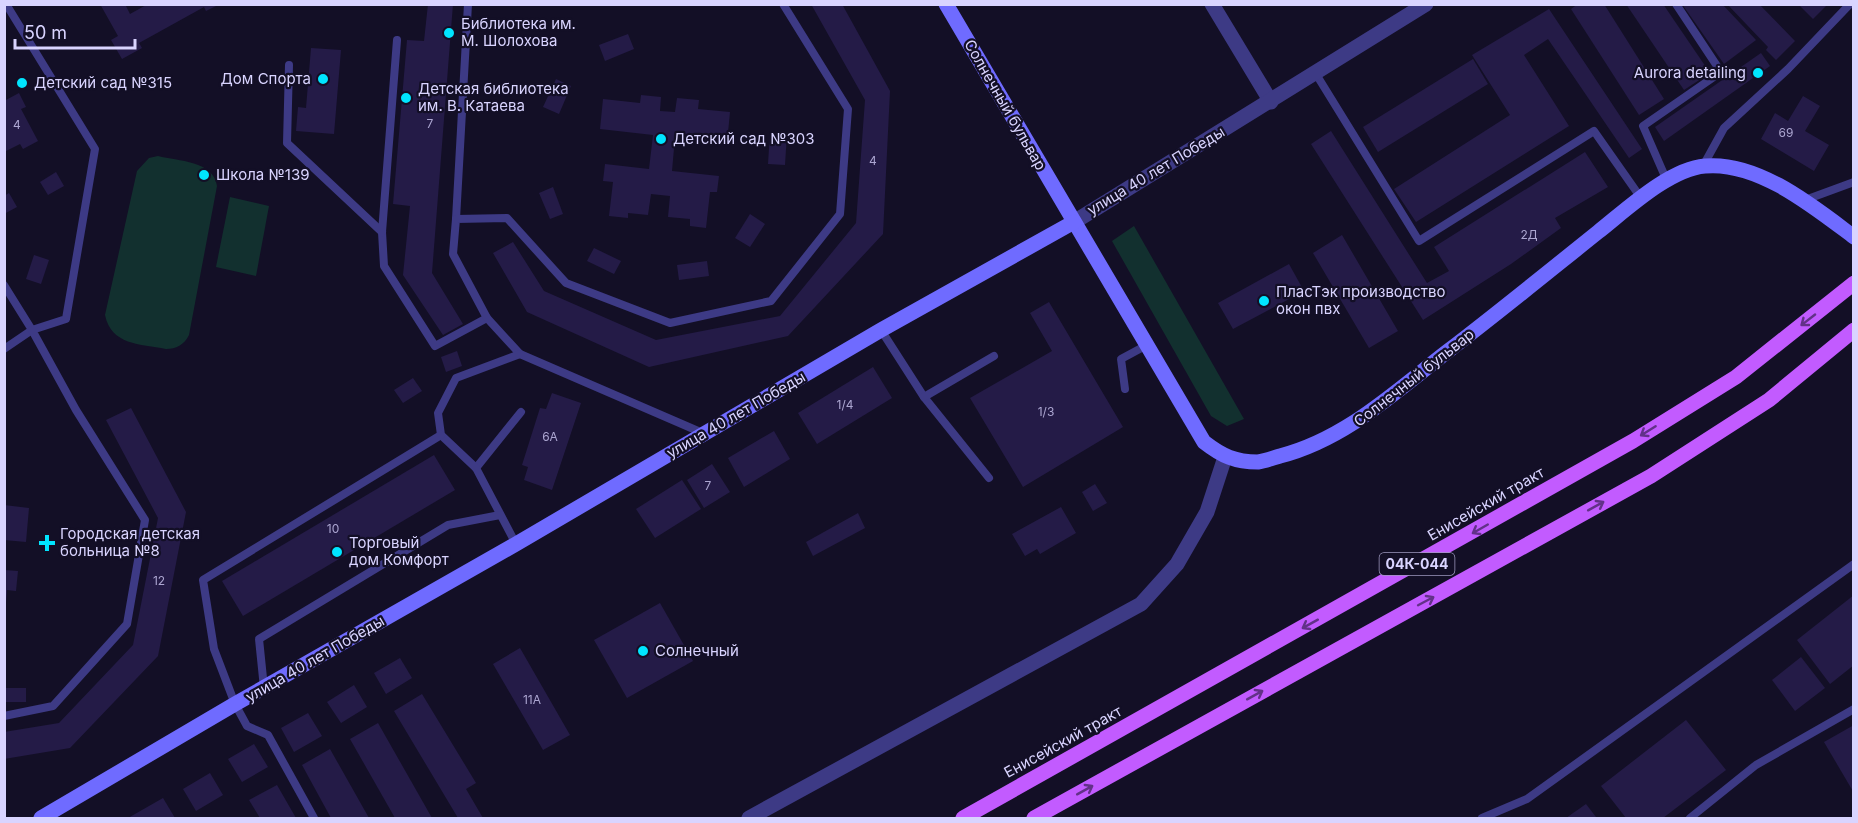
<svg xmlns="http://www.w3.org/2000/svg" width="1858" height="823" font-family="Inter,sans-serif">
<style>
.green{fill:#12302f}
.building{fill:#241b47}
.lines{fill:none;stroke-linecap:round;stroke-linejoin:round}
.lane{stroke:#3d3a85;stroke-width:8}
.street{stroke:#3d3a85;stroke-width:15}
.secondary{stroke:#6f6bff;stroke-width:15}
.primary{stroke:#c25bff;stroke-width:15}
.oneway{stroke:#623188}
.poi-dot{fill:#00e5ff;stroke:#130f26;stroke-width:2}
.labels{text-anchor:middle;stroke-width:4.5;stroke-linejoin:round;paint-order:stroke}
.number-label{font-size:12px;fill:#aca6d1}
.shield{fill:#130f26;stroke:#9e99be;stroke-width:1.5}
.shield-label{font-size:14px;font-weight:bold;fill:#d9d4ff}
.poi-label{font-size:15px;fill:#d9d4ff;stroke:#130f26;text-anchor:start}
.street-label{font-size:15px;fill:#d9d4ff;stroke:#130f26}
</style>
<rect width="100%" height="100%" fill="#130f26"/>
<!-- green -->
<g class="green">
<path d="M158,156C178,161 214,161 217,186L189,335C184,345 176,349 166,349C140,344 111,345 105,315L137,171L149,158Z"/>
<path d="M230,197L269,206L256,276L216,267Z"/>
<path d="M1134,226L1244,419L1227,426L1211,416L1112,241Z"/>
</g>
<!-- building -->
<g class="building">
<path d="M100,4H125L130,14L148,4L218,5L206,11L204,7L139,43L142,48L122,59L111,40L118,36Z"/>
<path d="M428,4H453L432,273L463,324L443,335L403,275L410,206L393,204L407,40L424,41Z"/>
<path d="M811,4H842L890,91L883,234L788,336L649,367L527,312L493,253L513,242L544,291L656,340L780,316L856,223L865,100Z"/>
<path d="M1578,4H1604L1664,99L1639,115L1571,9Z"/>
<path d="M1626,4H1663L1710,73L1684,90Z"/>
<path d="M1682,4H1722L1756,40L1724,64Z"/>
<path d="M1727,4H1759L1795,41L1776,60L1766,50L1768,47Z"/>
<path d="M1798,4H1828L1813,19Z"/>
<path d="M1549,9L1642,149L1629,158L1548,39L1524,55L1569,126L1416,222L1394,189L1510,115L1472,55Z"/>
<path d="M628,34L634,49L605,61L599,45Z"/>
<path d="M311,48L341,50L334,134L296,131L298,107L306,108Z"/>
<path d="M1761,53L1770,66L1664,141L1655,127Z"/>
<path d="M1473,59L1488,84L1378,152L1363,127Z"/>
<path d="M556,79L571,86L559,114L543,107Z"/>
<path d="M19,93L26,107L21,109L38,141L23,149L20,144L4,152V101Z"/>
<path d="M641,95L661,97L660,111L675,112L677,98L699,100L698,109L730,112L727,143L675,137L672,171L719,176L717,192H710L706,228L690,226V219L668,217L670,196L651,194L648,215L628,213V218L609,216L613,182L603,181L605,164L649,169L653,135L600,129L603,99L640,103Z"/>
<path d="M1803,96L1820,106L1805,131L1829,145L1814,171L1761,139L1775,113L1788,121Z"/>
<path d="M1331,131L1427,283L1449,271L1434,247L1585,152L1608,187L1555,218L1561,228L1511,264L1423,320L1311,144Z"/>
<path d="M770,133L787,134L785,165L768,164Z"/>
<path d="M56,172L64,186L48,195L40,182Z"/>
<path d="M553,187L563,214L550,219L539,193Z"/>
<path d="M9,193L17,207L4,214V196Z"/>
<path d="M750,214L765,224L750,247L735,238Z"/>
<path d="M1342,235L1398,331L1369,348L1313,253Z"/>
<path d="M594,248L621,261L614,274L587,261Z"/>
<path d="M34,255L49,260L41,284L26,279Z"/>
<path d="M707,261L709,276L679,280L677,265Z"/>
<path d="M1289,264L1304,291L1233,329L1218,303Z"/>
<path d="M1049,302L1123,427L1023,487L970,398L1052,351L1030,313Z"/>
<path d="M457,351L462,366L446,372L441,357Z"/>
<path d="M873,367L892,398L817,444L798,413Z"/>
<path d="M413,378L422,391L403,403L394,390Z"/>
<path d="M552,393L581,403L552,490L524,480L528,467L522,465L540,408L546,409Z"/>
<path d="M131,408L186,512L158,656L70,748L4,759V732L59,723L133,645L158,518L106,420Z"/>
<path d="M774,431L790,459L744,487L728,458Z"/>
<path d="M434,455L455,490L243,616L222,581Z"/>
<path d="M712,464L730,492L704,508L687,480Z"/>
<path d="M682,480L701,509L655,538L636,509Z"/>
<path d="M1095,484L1107,503L1093,511L1082,492Z"/>
<path d="M4,505L29,508L26,542L4,540Z"/>
<path d="M1061,507L1076,533L1040,554L1037,549L1025,556L1012,534Z"/>
<path d="M858,513L865,528L813,556L806,542Z"/>
<path d="M4,570L18,571L16,591L7,590L6,603H4Z"/>
<path d="M1854,595V665L1830,684L1797,640Z"/>
<path d="M660,603L693,661L627,698L594,640Z"/>
<path d="M520,648L570,735L543,750L493,664Z"/>
<path d="M1801,657L1825,688L1795,711L1772,680Z"/>
<path d="M400,658L412,678L386,694L374,673Z"/>
<path d="M354,685L367,707L341,723L327,702Z"/>
<rect x="4" y="688" width="22" height="14"/>
<path d="M422,694L476,783L466,789L483,818H458L394,711Z"/>
<path d="M308,713L322,736L294,752L281,728Z"/>
<path d="M1686,720L1726,770L1663,818H1626L1601,786Z"/>
<path d="M378,723L432,818H395L350,739Z"/>
<path d="M1854,725V793L1824,742Z"/>
<path d="M254,744L268,767L242,782L228,759Z"/>
<path d="M330,749L369,818H331L302,765Z"/>
<path d="M210,773L223,795L196,811L183,789Z"/>
<path d="M277,785L296,818H260L249,800Z"/>
<path d="M163,798L175,818H128Z"/>
<path d="M1586,804L1596,817L1566,818Z"/>
</g>
<g class="lines">
<!-- lane -->
<g class="lane">
<path d="M397,40L382,232L384,266L435,346L487,318"/>
<path d="M289,65L287,143L382,232"/>
<path d="M1316,74L1419,241L1594,131L1641,198"/>
<path d="M1703,166L1724,128L1788,69L1850,4"/>
<path d="M1667,181L1643,126L1721,72L1676,4"/>
<path d="M1805,200L1854,182"/>
<path d="M456,219L468,4"/>
<path d="M4,285L32,330L4,349"/>
<path d="M881,330L924,397L989,478"/>
<path d="M520,354L487,318L453,254L456,219L507,218L566,283L670,323L771,301L840,214L848,109L783,4"/>
<path d="M1125,389L1121,359L1147,345"/>
<path d="M924,397L994,356"/>
<path d="M476,468L521,412"/>
<path d="M516,544L476,468L441,435L438,413L456,378L520,354L705,434"/>
<path d="M264,688L259,639L448,525L500,515"/>
<path d="M4,716L53,706L127,624L145,520L76,410L32,330L66,319L95,149L6,4"/>
<path d="M314,818L268,735L247,726L235,704L214,649L203,580L441,435"/>
<path d="M1482,818L1527,799L1854,564"/>
<path d="M1690,818L1756,765L1854,709"/>
</g>
<!-- street -->
<g class="street">
<path d="M1212,4L1271,102"/>
<path d="M1074,222L1426,4"/>
<path d="M749,818L1141,604L1177,564L1207,512L1225,457"/>
</g>
<!-- secondary -->
<g class="secondary">
<path d="M946,4L1204,442C1222,456 1235,462 1258,462C1265,461 1273,458 1280,456C1346,439 1396,391 1448,351C1499,312 1548,272 1598,232C1626,210 1669,169 1705,166C1758,161 1814,207 1854,237"/>
<path d="M41,818L235,704L516,544L881,330L1074,222"/>
</g>
<!-- primary -->
<g class="primary">
<path d="M963,818L1633,441L1736,377L1854,283"/>
<path d="M1034,818L1651,476L1769,400L1854,330"/>
</g>
</g>
<!-- one-way arrows -->
<defs><path id="oneway-shaft" d="M-6 0H5M1.5-3L5.5 0L1.5 3" fill="none" stroke-width="1.6" stroke-linecap="round" stroke-linejoin="round" transform="scale(1.5)"/></defs>
<g class="oneway">
<use href="#oneway-shaft" transform="translate(1808 320) rotate(142)"/>
<use href="#oneway-shaft" transform="translate(1648 431) rotate(148)"/>
<use href="#oneway-shaft" transform="translate(1596 506) rotate(-29)"/>
<use href="#oneway-shaft" transform="translate(1480 529) rotate(150)"/>
<use href="#oneway-shaft" transform="translate(1426 601) rotate(-28)"/>
<use href="#oneway-shaft" transform="translate(1310 624) rotate(151)"/>
<use href="#oneway-shaft" transform="translate(1255 695) rotate(-29)"/>
<use href="#oneway-shaft" transform="translate(1085 790) rotate(-29)"/>
</g>
<!-- markers -->
<g class="poi-dot">
<circle cx="449" cy="33" r="6"/>
<circle cx="1758" cy="73" r="6"/>
<circle cx="323" cy="79" r="6"/>
<circle cx="22" cy="83" r="6"/>
<circle cx="406" cy="98" r="6"/>
<circle cx="661" cy="139" r="6"/>
<circle cx="204" cy="175" r="6"/>
<circle cx="1264" cy="301" r="6"/>
<path d="M44 534h6v6h6v6h-6v6h-6v-6h-6v-6h6z"/>
<circle cx="337" cy="552" r="6"/>
<circle cx="643" cy="651" r="6"/>
</g>
<g class="labels">
<!-- number labels -->
<g class="number-label">
<text x="430" y="128">7</text>
<text x="17" y="129">4</text>
<text x="1786" y="137">69</text>
<text x="873" y="165">4</text>
<text x="1529" y="239">2Д</text>
<text x="845" y="409">1/4</text>
<text x="1046" y="416">1/3</text>
<text x="550" y="441">6А</text>
<text x="708" y="490">7</text>
<text x="333" y="533">10</text>
<text x="159" y="585">12</text>
<text x="532" y="704">11А</text>
</g>
<!-- shield labels -->
<rect class="shield" x="1379.5" y="553" width="75" height="22" rx="4.5"/>
<g class="shield-label">
<text x="1417" y="569">04К-044</text>
</g>
<!-- poi labels -->
<g class="poi-label">
<text x="461" y="29">Библиотека им.<tspan x="461" dy="17">М. Шолохова</tspan></text>
<text x="1746" y="78" text-anchor="end">Aurora detailing</text>
<text x="311" y="84" text-anchor="end">Дом Спорта</text>
<text x="34" y="88">Детский сад №315</text>
<text x="418" y="94">Детская библиотека<tspan x="418" dy="17">им. В. Катаева</tspan></text>
<text x="673" y="144">Детский сад №303</text>
<text x="216" y="180">Школа №139</text>
<text x="1276" y="297">ПласТэк производство<tspan x="1276" dy="17">окон пвх</tspan></text>
<text x="60" y="539">Городская детская<tspan x="60" dy="17">больница №8</tspan></text>
<text x="349" y="548">Торговый<tspan x="349" dy="17">дом Комфорт</tspan></text>
<text x="655" y="656">Солнечный</text>
</g>
<!-- street labels -->
<g class="street-label">
<text transform="translate(1005 105) rotate(60)" y="5">Солнечный бульвар</text>
<text transform="translate(1156 171) rotate(-31)" y="5">улица 40 лет Победы</text>
<text transform="translate(1414 378) rotate(-38)" y="5">Солнечный бульвар</text>
<text transform="translate(736 415) rotate(-30)" y="5">улица 40 лет Победы</text>
<text transform="translate(1486 504) rotate(-30)" y="5">Енисейский тракт</text>
<text transform="translate(315 659) rotate(-30)" y="5">улица 40 лет Победы</text>
<text transform="translate(1063 742) rotate(-29)" y="5">Енисейский тракт</text>
</g>
</g>
<!-- border -->
<rect width="1858" height="823" fill="none" stroke="#d9d4ff" stroke-width="12"/>
<!-- scale -->
<path d="M15 39v9h120v-9" fill="none" stroke="#d9d4ff" stroke-width="3"/>
<text x="24" y="39" font-size="18" fill="#d9d4ff" stroke="#130f26" stroke-width="4.5" paint-order="stroke">50 m</text>
</svg>
